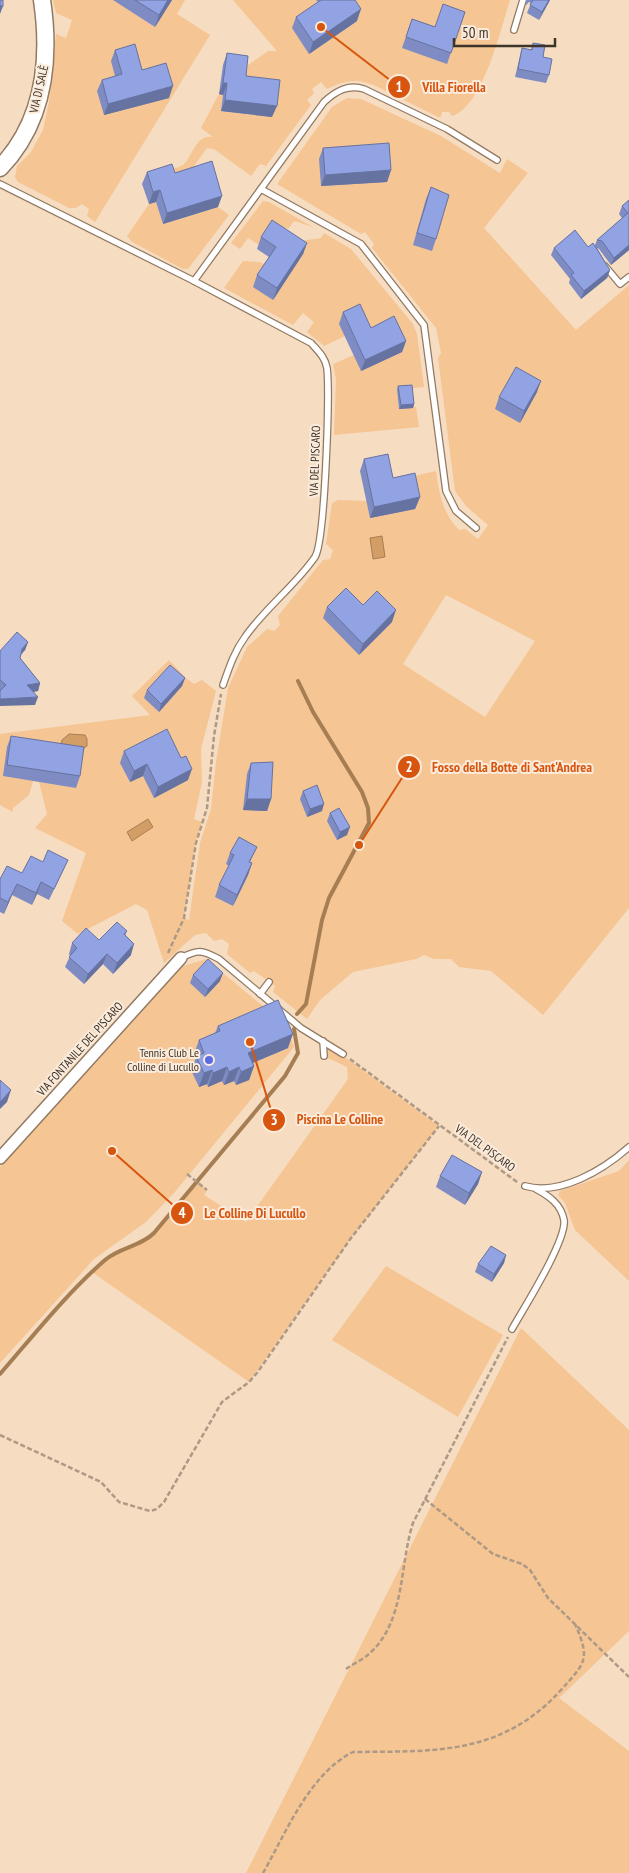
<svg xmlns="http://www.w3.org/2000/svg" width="629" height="1873" font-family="'PT Sans Narrow',sans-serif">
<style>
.green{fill:#f5c594;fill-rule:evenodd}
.water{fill:#d29e65;stroke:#a67e53}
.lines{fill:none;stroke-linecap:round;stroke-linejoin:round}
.stream{stroke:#a67e53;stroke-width:4}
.lane-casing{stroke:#927a62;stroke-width:8}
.street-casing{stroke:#927a62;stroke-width:14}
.secondary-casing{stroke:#927a62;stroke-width:19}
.path{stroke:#ad9985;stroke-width:2.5;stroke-dasharray:5 2.5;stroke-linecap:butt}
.lane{stroke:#fff;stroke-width:5.5}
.street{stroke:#fff;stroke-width:11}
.secondary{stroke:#fff;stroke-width:16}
.wall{fill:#7e8cc3}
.shaded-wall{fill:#66729f}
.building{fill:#92a3e3;stroke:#66729f}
.poi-dot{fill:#5a6ce3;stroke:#fbebdb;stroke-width:2}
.labels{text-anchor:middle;stroke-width:4;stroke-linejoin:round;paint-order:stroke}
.street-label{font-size:12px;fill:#3f342a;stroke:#fbebdb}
.poi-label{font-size:12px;fill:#3f342a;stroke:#fbebdb;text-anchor:end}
.leader{fill:none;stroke:#d7550f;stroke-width:2}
.callout-dot{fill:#d7550f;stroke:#fbebdb;stroke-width:2}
.mark-label{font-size:15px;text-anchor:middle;font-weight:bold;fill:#fff}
.callout-label{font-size:14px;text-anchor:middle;font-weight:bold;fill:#d7550f;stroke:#fbebdb;stroke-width:4;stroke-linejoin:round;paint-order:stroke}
</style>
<rect width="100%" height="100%" fill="#f6dcc1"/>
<!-- green -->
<g class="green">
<path d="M53,0H185L177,14L210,35L95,222L87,216L89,209L82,204L76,208H69L18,182L15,177L17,166L31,152L43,130L49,102L56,34L66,38L72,20L56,13Z"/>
<path d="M233,0H510C501,28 483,107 452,116L449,112H442L441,117H438L404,100L403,96L397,93L394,95C366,81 356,75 327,89L321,82L312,89L314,93L307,100L311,105L266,166L260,164L251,176L214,149L207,148L192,169L186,192L172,169C175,168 180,167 183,165C194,155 195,134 213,137L201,128L219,94L223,95L221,111L272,117L242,88L244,68L268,51H277Z"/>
<path d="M347,98L361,99L441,136L500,173L507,159L528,173L484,228L576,330L629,285V908L543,1015L491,971L459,967L451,959H434L424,955L416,959L353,972L320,1000L307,1019L273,992L275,986L254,971L250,973L227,954L229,944L222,939L214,941L206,933L195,935L164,963L147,910L136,904L78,934L62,921L86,853L35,828L47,814L39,782L33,781L29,795L13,808V812L0,805V734L150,715L132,696L169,660L186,678L194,684L202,680L216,691L201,749L202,782L194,819L202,822L196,843L184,918L189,920L200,843L211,809L216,762L228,688L247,647L267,629L274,631L280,625L278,616L323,560L330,559L333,550L326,544L332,503L338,500L366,501L388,482L436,471C439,494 443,514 459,530L465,529L478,539L488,525L466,506L455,491L438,358L441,353L436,328L372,248L374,244L365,232L361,234L277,184L332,107ZM446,595L535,641L485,717L403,664ZM226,864L248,875L233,906L222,880L230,866Z"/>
<path d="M263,201L269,202L313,227L294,221L289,228L280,229L259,245L248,238L240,249L231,243Z"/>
<path d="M156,202L163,224L218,207L229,215L188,269H183L132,242L127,236L149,204Z"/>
<path d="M324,233L351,249L413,324L417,334L424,387L397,390L399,409L416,407L419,427L334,435L336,379L333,364L354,355L345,336L324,346L307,332L314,322L303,313L293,325L224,288L243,261L259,262L267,265L293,242L321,238Z"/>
<path d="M206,959L259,1003L284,1020L294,1047L174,1193L146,1222L94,1259L0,1363V1167L183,966Z"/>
<path d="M323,1041L439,1126L351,1238L249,1382L92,1272L117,1250L146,1241L196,1181L207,1190L204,1195L246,1222L348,1079L347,1067L324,1056Z"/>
<path d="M629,1160V1281L575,1230L565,1203L558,1195L560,1191L619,1171Z"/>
<path d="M386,1266L503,1335L458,1417L332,1340Z"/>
<path d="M521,1328L629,1430V1631L559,1698L629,1751V1873H246Z"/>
</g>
<!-- water -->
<g class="water">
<path d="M382,536L385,557L373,559L370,538Z"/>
<path d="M69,734L85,735L87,739V746L84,748L61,744L62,740Z"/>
<path d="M148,819L153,827L132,841L127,832Z"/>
</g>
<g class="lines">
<!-- stream -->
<g class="stream">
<path d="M297,1014L306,1004L322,920L329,898L369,823L368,808L362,792L313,712L298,681"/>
<path d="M0,1374C34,1335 66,1294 105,1260C120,1247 140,1247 154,1233L285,1076L298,1053L294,1029"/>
</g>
<!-- lane casing -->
<g class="lane-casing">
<g id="lane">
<path d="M514,30L523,0"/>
<path d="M0,184L194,281L311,343C318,351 325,357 327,368C330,392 325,541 315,557C295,586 265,608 245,637C234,652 229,668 223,685"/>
<path d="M261,189L361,244L424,325L446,491L456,511L476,528"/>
<path d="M605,266L620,284L629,277"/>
<path d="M194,281L324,102C336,91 348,84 364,89L447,129L497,160"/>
<path d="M181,958C198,949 202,950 219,959L301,1028L343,1054"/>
<path d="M260,994L269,982"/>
<path d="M323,1041L324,1056"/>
<path d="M525,1186C560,1196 603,1170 629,1147"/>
<path d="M512,1329C524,1308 567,1240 564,1220C561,1204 549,1196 536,1189"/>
</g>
</g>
<!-- street casing -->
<g class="street-casing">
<path id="street" d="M0,1158L181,958"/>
</g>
<!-- secondary casing -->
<g class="secondary-casing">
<path id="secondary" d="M0,168C44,122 51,61 42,0"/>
</g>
<!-- path -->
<g class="path">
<path d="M168,953L184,918L196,843L207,808L214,736L221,694"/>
<path d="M350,1059L517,1182"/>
<path d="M187,1174L207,1190"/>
<path d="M0,1435L101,1482L119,1502L150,1511L157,1509L164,1502L222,1402L249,1382L257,1373L351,1238L439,1126"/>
<path d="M425,1499L493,1554L522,1564L530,1570L548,1598L629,1677"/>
<path d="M346,1669C353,1664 362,1660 369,1654C406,1621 399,1566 413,1523L508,1337"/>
<path d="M263,1873C286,1833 309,1774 353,1752C434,1751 501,1756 561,1690C585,1663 591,1660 575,1624"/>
</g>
<!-- lane -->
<use href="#lane" class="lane"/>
<!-- street -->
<use href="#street" class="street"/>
<!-- secondary -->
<use href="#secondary" class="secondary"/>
</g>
<!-- wall -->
<g class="wall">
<path d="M113,0H172L155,27Z"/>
<path d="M316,0H355L357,21L309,54L292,28L296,17L318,2Z"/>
<path d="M526,0H550L539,20L527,13L531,3L529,2L526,5Z"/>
<path d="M465,12L447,64L402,48L412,19L435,27Z"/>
<path d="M533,43L543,57L549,75L546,83L515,77L520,56L522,48L531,50Z"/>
<path d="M115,50L142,70L169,98L104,115L97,91L102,80L115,76L111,61Z"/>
<path d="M227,53L272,117L221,111L223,95L219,94L223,65Z"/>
<path d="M323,148L391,170L387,182L321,186L319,159Z"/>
<path d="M147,172L175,173L218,207L163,224L156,202L149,204L142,184Z"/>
<path d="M431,187L436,239L432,251L413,245L426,199Z"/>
<path d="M629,200V250L611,265L599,249L597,248L610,270L607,278L581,299L569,283L570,279L551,255L554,248L588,247L595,245L597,240L622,218L619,214L622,206Z"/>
<path d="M261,237L307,243L303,254L273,300L253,287L257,275L269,257L257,249Z"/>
<path d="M343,312L371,328L406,341L402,352L361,371L339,324Z"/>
<path d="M398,386L414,404L413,408L399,409L397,390Z"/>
<path d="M537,392L520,423L495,409L499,397Z"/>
<path d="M364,459L393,478L420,497L415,509L370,518L360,471Z"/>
<path d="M327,607L392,622L359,655L323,618Z"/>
<path d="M28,642L25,650L21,655L20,658L40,683L38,691L33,692L35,705L0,690V651Z"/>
<path d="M185,678L182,686L159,712L144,698L147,690Z"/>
<path d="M11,736L80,776L76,788L3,776L7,747Z"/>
<path d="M124,751L188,780L154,798L143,776L130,782L120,763Z"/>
<path d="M251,763L271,799L267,811L243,810L247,774Z"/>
<path d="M303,791L322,811L307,817L300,799Z"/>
<path d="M330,813L347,835L337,840L327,821Z"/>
<path d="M257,847L250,862L252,863L248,875L233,906L215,897L219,885L229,866L226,864L230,853Z"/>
<path d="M68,860L63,871L49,900L37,894L32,905L12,895L4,914L0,912V879L22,873L43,862Z"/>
<path d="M127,931L125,936L131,955L113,974L103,964L84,984L65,967L70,956L69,954L72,943L99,940Z"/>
<path d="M193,975L220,981L205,997L190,983Z"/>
<path d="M218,1026L288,1048L253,1063L254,1066L249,1080L236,1085L234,1081L224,1085L222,1081L208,1087L207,1084L199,1087L191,1070L196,1058L194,1054L199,1040L215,1033Z"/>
<path d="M482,1172L478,1184L465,1205L436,1187L440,1176Z"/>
<path d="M506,1255L504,1263L492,1282L475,1272L478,1264Z"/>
</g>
<!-- shaded-wall -->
<g class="shaded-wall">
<path d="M168,0H172L155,27L159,15Z"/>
<path d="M549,0H550L539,20L542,12Z"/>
<path d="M0,6H3L0,14Z"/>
<path d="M361,9L357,21L309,54L313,42Z"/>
<path d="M223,83H227L223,95L219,94Z"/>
<path d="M173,86L169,98L104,115L108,104Z"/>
<path d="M225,100L277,106L272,117L221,111Z"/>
<path d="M391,170L387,182L321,186L325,175Z"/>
<path d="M160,190L156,202L149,204L153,192Z"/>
<path d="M222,196L218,207L163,224L167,213Z"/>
<path d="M307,243L303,254L273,300L277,288Z"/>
<path d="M629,245V250L611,265L614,258Z"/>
<path d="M610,270L607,278L581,299L584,291Z"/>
<path d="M406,341L402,352L361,371L365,360Z"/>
<path d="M541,381L537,392L520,423L524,411Z"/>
<path d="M414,404L413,408L399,409L401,405Z"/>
<path d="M420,497L415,509L370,518L374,507Z"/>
<path d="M396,610L392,622L359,655L363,644Z"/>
<path d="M28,642L25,650L19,656L22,649Z"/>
<path d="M185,678L182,686L159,712L161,704Z"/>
<path d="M40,683L38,691L25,693L27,685Z"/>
<path d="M38,697L35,705L0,706V699Z"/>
<path d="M147,764L143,776L130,782L134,771Z"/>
<path d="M192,769L188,780L154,798L158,787Z"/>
<path d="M247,799H271L267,811L243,810Z"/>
<path d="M324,804L322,811L307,817L310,809Z"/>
<path d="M350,827L347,835L337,840L340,832Z"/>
<path d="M252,863L248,875L233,906L237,895Z"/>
<path d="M41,882L37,894L32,905L36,893Z"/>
<path d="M17,884L12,895L4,914L8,902Z"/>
<path d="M134,944L131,955L113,974L117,963Z"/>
<path d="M107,954L103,964L84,984L88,974Z"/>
<path d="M223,973L220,981L205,997L208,989Z"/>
<path d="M293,1034L288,1048L243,1067L248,1053Z"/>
<path d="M254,1066L249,1080L236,1085L241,1072Z"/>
<path d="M227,1067L222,1081L208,1087L213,1073Z"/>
<path d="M239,1067L234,1081L224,1085L229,1072Z"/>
<path d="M212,1070L207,1084L199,1087L204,1073Z"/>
<path d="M11,1090L7,1102L0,1109V1102Z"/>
<path d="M482,1172L478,1184L465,1205L469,1193Z"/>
<path d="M506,1255L504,1263L492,1282L494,1274Z"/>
</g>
<!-- building -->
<g class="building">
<rect x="0" y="0" width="3" height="6"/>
<path d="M135,0H168L159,15Z"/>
<path d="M321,0H355L361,9L313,42L296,17Z"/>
<path d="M533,0H549L542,12L530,5Z"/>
<path d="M443,4L465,12L451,53L406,37L412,19L435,27Z"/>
<path d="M533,43L545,45L543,57L552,59L549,75L518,69L522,48L532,50Z"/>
<path d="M135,44L142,70L166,63L173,86L108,104L102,80L122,74L115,50Z"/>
<path d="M227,53L248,56L246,76L280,80L277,106L225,100L227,83H223Z"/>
<path d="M389,143L391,170L325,175L323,148Z"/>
<path d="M212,161L222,196L167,213L160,190L153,192L147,172L172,164L175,173Z"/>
<path d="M431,187L449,195L436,239L417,233Z"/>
<path d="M629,200V245L614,258L602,241L597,240L628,213L622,206Z"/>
<path d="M272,220L307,243L277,288L257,275L276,247L261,237Z"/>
<path d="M575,230L588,247L593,243L610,270L584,291L571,275L574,273L554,248Z"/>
<path d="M360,304L371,328L394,316L406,341L365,360L343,312Z"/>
<path d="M516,367L541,381L524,411L499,397Z"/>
<path d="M412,385L414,404L401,405L398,386Z"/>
<path d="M388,454L393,478L415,473L420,497L374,507L364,459Z"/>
<path d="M346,588L363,605L377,591L396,610L363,644L327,607Z"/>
<path d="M17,632L28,642L22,649L20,658L40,683L27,685L38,697L0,699V691L6,685L0,680V651Z"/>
<path d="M170,665L185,678L161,704L147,690Z"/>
<path d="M167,729L181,758L186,756L192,769L158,787L147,764L134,771L124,751Z"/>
<path d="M11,736L84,747L80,776L7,765Z"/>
<path d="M273,762L271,799H247L251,763Z"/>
<path d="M317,785L324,804L310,809L303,791Z"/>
<path d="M339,808L350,827L340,832L330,813Z"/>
<path d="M239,837L257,847L249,862L252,863L237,895L219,885L234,855L230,853Z"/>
<path d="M48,850L68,860L54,889L41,882L36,893L17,884L8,902L0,898V879L7,866L22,873L31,856L43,862Z"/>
<path d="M117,922L127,931L124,934L134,944L117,963L107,954L88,974L69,957L77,948L72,943L86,928L99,940Z"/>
<path d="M208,959L223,973L208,989L193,975Z"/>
<path d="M278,1000L293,1034L248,1053L254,1066L241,1072L239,1067L229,1072L227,1067L213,1073L212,1070L204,1073L196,1056L204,1053L199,1040L220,1031L218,1026Z"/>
<path d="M0,1080L11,1090L0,1102Z"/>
<path d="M452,1155L482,1172L469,1193L440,1176Z"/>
<path d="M491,1246L506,1255L494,1274L478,1264Z"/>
</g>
<!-- markers -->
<circle class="poi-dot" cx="209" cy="1060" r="5"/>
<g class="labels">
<!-- street labels -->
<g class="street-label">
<text transform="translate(39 89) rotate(-77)" y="4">VIA DI SALÈ</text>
<text transform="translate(315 461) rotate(-88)" y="4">VIA DEL PISCARO</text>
<text transform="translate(80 1049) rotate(-48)" y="4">VIA FONTANILE DEL PISCARO</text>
<text transform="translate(485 1148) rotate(36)" y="4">VIA DEL PISCARO</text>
</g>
<!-- poi labels -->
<g class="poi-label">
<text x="199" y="1057">Tennis Club Le<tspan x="199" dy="14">Colline di Lucullo</tspan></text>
</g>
</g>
<!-- callouts -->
<path class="leader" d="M321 27L399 87M359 845L409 767M250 1042L274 1120M112 1151L182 1213"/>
<g class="callout-dot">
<circle cx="321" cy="27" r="5"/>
<circle cx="359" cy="845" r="5"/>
<circle cx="250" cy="1042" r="5"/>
<circle cx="112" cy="1151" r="5"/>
<circle cx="399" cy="87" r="12"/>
<circle cx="409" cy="767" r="12"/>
<circle cx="274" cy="1120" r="12"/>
<circle cx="182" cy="1213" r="12"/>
</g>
<g class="mark-label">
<text x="399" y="92">1</text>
<text x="409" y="772">2</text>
<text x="274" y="1125">3</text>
<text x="182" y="1218">4</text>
</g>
<g class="callout-label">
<text x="454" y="92">Villa Fiorella</text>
<text x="512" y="772">Fosso della Botte di Sant'Andrea</text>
<text x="340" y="1124">Piscina Le Colline</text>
<text x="255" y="1218">Le Colline Di Lucullo</text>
</g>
<!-- scale -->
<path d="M454 38v8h101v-8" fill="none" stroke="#3f342a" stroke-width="2.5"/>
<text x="462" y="38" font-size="15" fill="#3f342a" stroke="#fbebdb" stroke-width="4" paint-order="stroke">50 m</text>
</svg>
